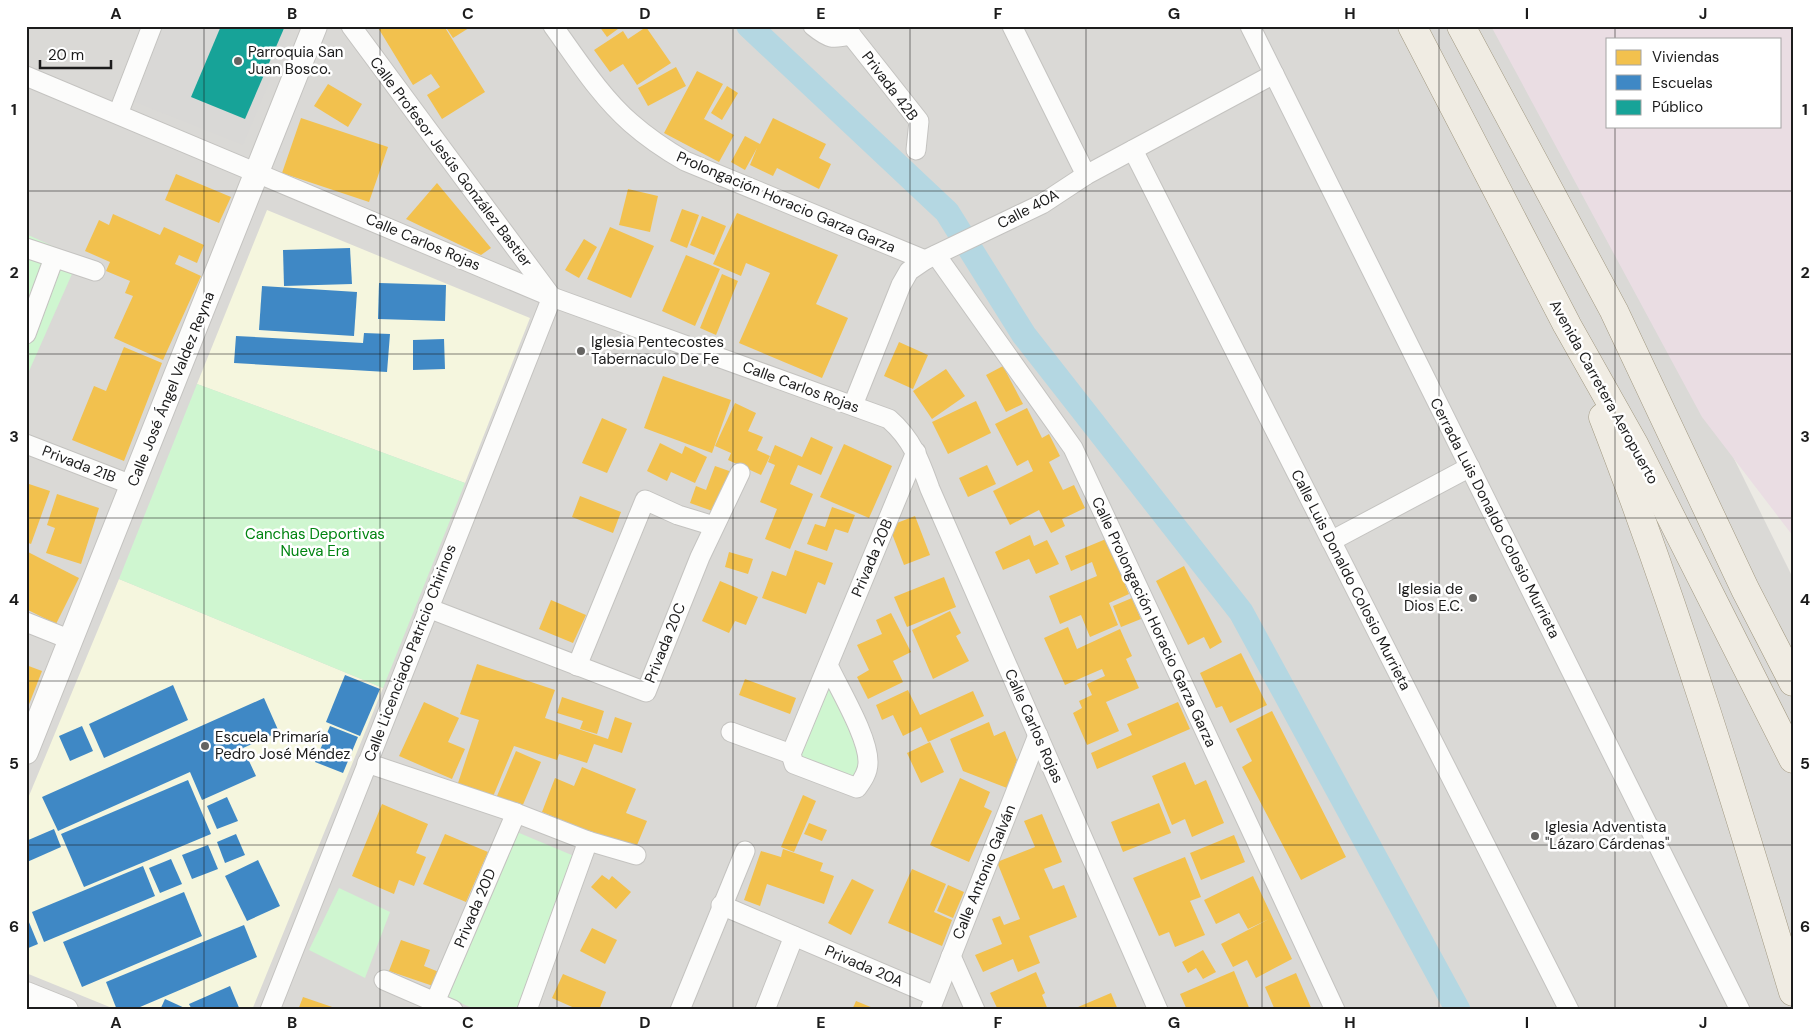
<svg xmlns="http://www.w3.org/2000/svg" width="1819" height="1036" font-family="'DM Sans',sans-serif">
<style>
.residential{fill:#dad9d6}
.industrial{fill:#eadde3;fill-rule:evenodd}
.education{fill:#f5f6de}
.religious{fill:#d9d8d6}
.park{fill:#cff6d0}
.homes{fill:#f2c14e}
.schools{fill:#3f88c5}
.public{fill:#17a398}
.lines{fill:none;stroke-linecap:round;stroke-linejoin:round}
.canal{stroke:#b4d7e2;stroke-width:25}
.minor-casing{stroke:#c4c3c0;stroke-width:21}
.tertiary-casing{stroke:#c4c3c0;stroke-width:26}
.primary-casing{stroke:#a19881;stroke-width:29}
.minor{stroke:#fcfcfb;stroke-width:19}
.tertiary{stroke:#fcfcfb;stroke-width:24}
.primary{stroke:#f0ece3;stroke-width:28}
.grid{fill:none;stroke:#1c1c1c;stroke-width:1;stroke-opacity:0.55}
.poi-dot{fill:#656462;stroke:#fff;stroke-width:2}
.labels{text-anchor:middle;stroke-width:5;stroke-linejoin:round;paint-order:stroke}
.poi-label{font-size:15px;fill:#1c1c1c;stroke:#fff;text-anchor:start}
.street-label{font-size:15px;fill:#1c1c1c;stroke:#fff}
.park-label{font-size:15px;fill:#018411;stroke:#fff}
.neatline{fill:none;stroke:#1c1c1c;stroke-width:2}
.grid-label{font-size:16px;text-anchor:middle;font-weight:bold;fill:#1c1c1c}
</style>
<rect width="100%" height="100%" fill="#eceae4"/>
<!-- residential -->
<path class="residential" d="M26,26H1520L1793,578V1010H26Z"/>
<!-- industrial -->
<path class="industrial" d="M1491,26H1793V536L1702,417ZM1608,39H1780V126H1608Z"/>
<!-- education -->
<g class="education">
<path d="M267,210L530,318L465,483L197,384Z"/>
<path d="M119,579L383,688L252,1010H117L26,973V803Z"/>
</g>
<!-- religious -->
<path class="religious" d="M162,26H293L243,145L130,100Z"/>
<!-- park -->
<g class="park">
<path d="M26,234L79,258L26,378Z"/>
<path d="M197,384L465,483L383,688L119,579Z"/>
<path d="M828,665L864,745L857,788L794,764Z"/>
<path d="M500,825L574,856L521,1010H477L430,990Z"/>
<path d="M339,888L390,912L365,978L309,950Z"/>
</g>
<!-- homes -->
<g class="homes">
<path d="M377,26H444L485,92L442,119L427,95L440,87L431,74L413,85Z"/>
<path d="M445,26H472L453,38Z"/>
<path d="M599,26H622L607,37Z"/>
<path d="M646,27L671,63L637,85L623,64L610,72L594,50L623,31L628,39Z"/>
<path d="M676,67L686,86L648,106L638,88Z"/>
<path d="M697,71L723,84L704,119L734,135L719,162L664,133Z"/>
<path d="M328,84L362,104L348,127L314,106Z"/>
<path d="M727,86L738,93L722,120L711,113Z"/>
<path d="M301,118L388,147L369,202L282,173Z"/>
<path d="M773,118L826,144L819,158L831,164L819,189L777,168L773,176L750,165L757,148L745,170L731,162L745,136L760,144Z"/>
<path d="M176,174L231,197L219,223L165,200Z"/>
<path d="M437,183L491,248L481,255L406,219Z"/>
<path d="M628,189L658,196L650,232L619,225Z"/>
<path d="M682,209L699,215L687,248L670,241Z"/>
<path d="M737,213L838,255L816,304L848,318L822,378L739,343L770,273L746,263L741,276L713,264Z"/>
<path d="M113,214L160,235L164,227L204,245L197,263L179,255L175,264L201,276L163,360L114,338L133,296L125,293L130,281L106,271L110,262L85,251L99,220L109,225Z"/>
<path d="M702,216L726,226L714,255L690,245Z"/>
<path d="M610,227L654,246L631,298L587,279Z"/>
<path d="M584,239L597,247L579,278L565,270Z"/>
<path d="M686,255L720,269L695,326L662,311Z"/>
<path d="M722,274L738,281L716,335L700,328Z"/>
<path d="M899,342L928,355L913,389L884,376Z"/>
<path d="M124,347L162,363L124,461L72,440L94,386L106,391Z"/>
<path d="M1003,366L1023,404L1006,412L986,375Z"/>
<path d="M946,369L965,396L932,419L913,391Z"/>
<path d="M663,376L731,400L712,453L644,428Z"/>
<path d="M976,401L991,433L948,454L932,422Z"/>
<path d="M735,403L756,413L748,431L763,437L757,450L770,456L761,475L728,460L731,453L715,446Z"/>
<path d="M1027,408L1042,438L1049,434L1060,456L1049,462L1063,490L1074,485L1085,508L1062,519L1065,526L1051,533L1039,510L1010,525L993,491L1033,471L1028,460L1017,466L995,424Z"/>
<path d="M602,418L627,429L607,473L582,463Z"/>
<path d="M811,437L833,447L821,475L798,465L790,484L813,494L790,549L765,539L777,509L760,502L775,465L768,462L775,445L802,457Z"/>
<path d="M660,443L682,454L685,446L707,457L695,483L671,472L667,481L647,471Z"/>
<path d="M844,444L892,466L869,518L820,497Z"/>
<path d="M987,465L996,484L968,497L959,478Z"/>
<path d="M715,466L732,472L718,513L690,503L696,486L706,490Z"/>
<path d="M26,483L50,491L31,544L26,542Z"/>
<path d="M57,494L99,508L81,564L46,553L55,528L47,525Z"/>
<path d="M580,496L621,512L613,533L572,517Z"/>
<path d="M832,507L855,515L848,533L835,529L827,551L807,544L815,524L825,527Z"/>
<path d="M915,516L930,555L904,565L889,526Z"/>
<path d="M1030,535L1034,546L1047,540L1059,564L1036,574L1029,559L1003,570L995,552Z"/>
<path d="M1106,539L1129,594L1109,603L1118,625L1090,637L1081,615L1060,624L1049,596L1097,576L1092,562L1071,571L1065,556Z"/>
<path d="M795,550L833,563L825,585L818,582L806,614L762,598L772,571L786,576Z"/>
<path d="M26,551L79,578L56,624L26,609Z"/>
<path d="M729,552L753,559L748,574L725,567Z"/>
<path d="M1184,566L1222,642L1210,649L1204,637L1188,645L1156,581Z"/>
<path d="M944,577L956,607L907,627L894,597Z"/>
<path d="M720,581L758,597L746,625L735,621L729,633L702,621Z"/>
<path d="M1132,598L1141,619L1121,627L1113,606Z"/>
<path d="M551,600L586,615L573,643L539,629Z"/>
<path d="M950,611L961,633L956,636L969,661L933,679L912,630Z"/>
<path d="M891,613L911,652L893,661L903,682L868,699L857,677L869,670L857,645L882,634L876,620Z"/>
<path d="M1068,627L1077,649L1120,629L1132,656L1126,659L1139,688L1106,702L1119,731L1087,745L1073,713L1082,708L1079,701L1092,695L1087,684L1105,676L1102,669L1065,685L1044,638Z"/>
<path d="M1241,653L1267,705L1230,723L1222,706L1216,708L1200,673Z"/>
<path d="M477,664L555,690L545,718L608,739L615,717L632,723L622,753L594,744L587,763L559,754L557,760L514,746L492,799L457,786L479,720L460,714Z"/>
<path d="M26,665L42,671L26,712Z"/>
<path d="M745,679L796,698L790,714L739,695Z"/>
<path d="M908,690L920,715L973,691L984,716L928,742L921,727L903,736L893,715L882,720L876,705Z"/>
<path d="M562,697L604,711L597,734L580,729L583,721L557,713Z"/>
<path d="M424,702L459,718L448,742L465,749L452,779L399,756Z"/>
<path d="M1178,702L1190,729L1097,769L1091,753L1132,735L1127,724Z"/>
<path d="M1272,711L1346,857L1301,880L1242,767L1252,761L1236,729Z"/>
<path d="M989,722L994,736L1005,731L1017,760L1007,788L963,771L950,739Z"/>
<path d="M930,742L944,772L921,783L907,753Z"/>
<path d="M516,751L541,762L522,807L497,796Z"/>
<path d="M1185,762L1195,785L1206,780L1224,823L1192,837L1185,819L1172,825L1152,776Z"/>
<path d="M582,767L636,789L626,813L647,821L635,850L542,812L555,778L574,786Z"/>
<path d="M960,778L990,792L984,807L992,811L969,862L930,845Z"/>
<path d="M803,795L816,801L794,852L781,847Z"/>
<path d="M1159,803L1171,833L1123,852L1111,822Z"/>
<path d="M382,804L428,824L416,853L426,857L414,886L399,880L394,894L352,876Z"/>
<path d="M1042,814L1062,862L1044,869L1053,889L1064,885L1077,917L1029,936L1040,963L1018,972L1013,959L983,972L975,955L1002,944L992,919L1000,916L1004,925L1020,919L997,862L1035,847L1024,821Z"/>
<path d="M809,823L827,830L822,841L804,834Z"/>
<path d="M445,834L488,852L466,902L423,884Z"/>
<path d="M1234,835L1245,862L1201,880L1190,853Z"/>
<path d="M783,849L823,863L820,871L834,876L824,904L767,884L760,906L744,900L761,851L781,857Z"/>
<path d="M1185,857L1201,897L1190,901L1205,935L1175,947L1169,932L1159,936L1133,878Z"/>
<path d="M912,869L946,884L934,912L952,920L942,946L888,923Z"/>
<path d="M602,875L609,880L612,876L631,892L616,909L591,887Z"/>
<path d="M1253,876L1292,959L1256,978L1247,960L1233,967L1221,944L1269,919L1248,929L1239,913L1216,924L1204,900Z"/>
<path d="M852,879L874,890L851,935L828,923Z"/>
<path d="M948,885L964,892L953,918L937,911Z"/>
<path d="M592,928L617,940L605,964L580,951Z"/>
<path d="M401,940L430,950L424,966L439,972L433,986L389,971Z"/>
<path d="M1203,950L1216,972L1203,979L1196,968L1188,973L1182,962Z"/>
<path d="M1234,971L1250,1010H1187L1180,994Z"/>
<path d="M1036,972L1045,993L1042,995L1048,1010H998L990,993Z"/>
<path d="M1296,973L1312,1010H1275L1265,987Z"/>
<path d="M563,974L606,992L599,1010H579L552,998Z"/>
<path d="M1111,993L1118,1010H1071Z"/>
<path d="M303,997L338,1009V1010H298Z"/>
<path d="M856,1001L878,1010H852Z"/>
</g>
<!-- schools -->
<g class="schools">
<path d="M350,248L352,284L284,286L283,250Z"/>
<path d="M379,283L446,285L445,321L378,319Z"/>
<path d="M262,286L357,292L354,336L259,330Z"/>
<path d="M364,333L390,334L387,372L234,363L236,336L363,343Z"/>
<path d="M444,339L445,369L413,370V340Z"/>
<path d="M345,675L380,689L360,736L326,722Z"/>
<path d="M173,685L188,720L104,758L89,724Z"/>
<path d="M264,698L279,732L243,748L256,776L202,800L190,772L58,831L42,797Z"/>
<path d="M82,726L93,751L70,761L59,736Z"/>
<path d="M330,726L358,737L343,773L315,762Z"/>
<path d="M188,780L211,834L84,887L61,834Z"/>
<path d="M227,797L238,821L217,829L207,806Z"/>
<path d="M54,829L61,847L27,862L26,841Z"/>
<path d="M236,834L245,855L225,863L217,842Z"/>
<path d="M208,845L218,869L192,879L182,855Z"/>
<path d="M171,859L182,884L160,893L149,868Z"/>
<path d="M258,860L280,906L247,921L225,876Z"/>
<path d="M143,866L155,896L44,942L32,912Z"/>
<path d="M184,892L202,936L82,987L63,942Z"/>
<path d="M26,915L38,944L26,949Z"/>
<path d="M244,925L257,957L133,1010H117L106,982Z"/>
<path d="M230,986L240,1010H192L189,1004Z"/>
<path d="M165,999L189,1010H160Z"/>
</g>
<!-- public -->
<path class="public" d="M221,26H285L245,119L191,97Z"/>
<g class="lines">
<!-- canal -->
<path class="canal" d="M749,26L947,212L1024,335L1241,612L1458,1010"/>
<!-- minor casing -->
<g class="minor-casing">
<g id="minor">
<path d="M351,26L551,296"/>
<path d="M553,26C577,59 600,96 631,123C648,138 666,150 685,161L925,260"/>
<path d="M813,26C829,39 832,39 851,35"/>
<path d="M1012,26L1086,175"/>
<path d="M1250,26L1740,1010"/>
<path d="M851,35L919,121L916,150"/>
<path d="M26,76L552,297L889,419C912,439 920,461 930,489L1158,1010"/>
<path d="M118,114L152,26"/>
<path d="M1133,150L1569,1010"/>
<path d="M26,248L95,271"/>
<path d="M936,255L1073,448L1335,1010"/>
<path d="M26,334L54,258"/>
<path d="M853,405L901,285L909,271L925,260L1042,204L1086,175L1274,74"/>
<path d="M26,444L132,485"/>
<path d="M1331,541L1470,467"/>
<path d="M428,608L646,692L700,557L740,473"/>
<path d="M26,622L71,640"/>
<path d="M828,665C839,689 869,738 868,763C868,773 862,781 857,788L794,764L791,754L916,452"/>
<path d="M577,666L645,500L678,515L714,526"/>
<path d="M731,732L791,754"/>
<path d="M367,763L516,813L588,841L636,855"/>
<path d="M721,905L935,996"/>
<path d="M951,956L975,1010"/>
<path d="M384,980L453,1010"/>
<path d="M435,1002L516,813"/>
<path d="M270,1010L552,297"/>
<path d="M527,1010L588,841"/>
<path d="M680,1010L745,851"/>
<path d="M765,1010L794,936"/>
<path d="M930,1010L1038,735"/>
</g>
</g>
<!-- tertiary casing -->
<g class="tertiary-casing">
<g id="tertiary">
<path d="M26,752L315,26"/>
<path d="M26,994L66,1010"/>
</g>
</g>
<!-- primary casing -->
<g class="primary-casing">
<g id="primary">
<path d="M1412,26L1567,325L1634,444L1793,759"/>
<path d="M1461,26L1614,311L1745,589L1793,682"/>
<path d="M1603,417C1676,605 1735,799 1793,992"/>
</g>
</g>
<!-- minor -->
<use href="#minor" class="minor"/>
<!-- tertiary -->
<use href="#tertiary" class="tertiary"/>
<!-- primary -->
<use href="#primary" class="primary"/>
</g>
<!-- grid -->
<path class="grid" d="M204,26V1010M380,26V1010M557,26V1010M733,26V1010M910,26V1010M1086,26V1010M1262,26V1010M1439,26V1010M1615,26V39M1615,126V1010M26,191H1793M26,354H1793M26,518H1793M26,681H1793M26,845H1793"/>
<!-- markers -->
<g class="poi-dot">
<circle cx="238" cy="61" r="5"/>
<circle cx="581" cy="351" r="5"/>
<circle cx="1473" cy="598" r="5"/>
<circle cx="205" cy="746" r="5"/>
<circle cx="1535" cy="836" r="5"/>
</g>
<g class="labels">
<!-- poi labels -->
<g class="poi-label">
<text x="248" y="57">Parroquia San<tspan x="248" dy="17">Juan Bosco.</tspan></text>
<text x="591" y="347">Iglesia Pentecostes<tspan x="591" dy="17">Tabernaculo De Fe</tspan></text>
<text x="1463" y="594" text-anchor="end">Iglesia de<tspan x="1463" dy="17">Dios E.C.</tspan></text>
<text x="215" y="742">Escuela Primaría<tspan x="215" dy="17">Pedro José Méndez</tspan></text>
<text x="1545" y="832">Iglesia Adventista<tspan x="1545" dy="17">"Lázaro Cárdenas"</tspan></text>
</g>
<!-- street labels -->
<g class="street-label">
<text transform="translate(890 86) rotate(53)" y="5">Privada 42B</text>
<text transform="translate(451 162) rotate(53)" y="5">Calle Profesor Jesús González Bastier</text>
<text transform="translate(786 202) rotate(23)" y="5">Prolongación Horacio Garza Garza</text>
<text transform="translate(1028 209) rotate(-28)" y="5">Calle 40A</text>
<text transform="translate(423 242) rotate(23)" y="5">Calle Carlos Rojas</text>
<text transform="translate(801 387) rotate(20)" y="5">Calle Carlos Rojas</text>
<text transform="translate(171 389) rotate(-68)" y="5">Calle José Ángel Valdez Reyna</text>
<text transform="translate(1604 392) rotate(61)" y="5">Avenida Carretera Aeropuerto</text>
<text transform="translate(79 464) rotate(21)" y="5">Privada 21B</text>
<text transform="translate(1495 518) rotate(63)" y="5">Cerrada Luis Donaldo Colosio Murrieta</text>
<text transform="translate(872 558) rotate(-67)" y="5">Privada 20B</text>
<text transform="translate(1351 580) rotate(63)" y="5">Calle Luis Donaldo Colosio Murrieta</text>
<text transform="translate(1154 622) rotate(65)" y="5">Calle Prolongación Horacio Garza Garza</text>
<text transform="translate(665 643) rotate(-68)" y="5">Privada 20C</text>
<text transform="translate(410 653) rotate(-69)" y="5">Calle Licenciado Patricio Chirinos</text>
<text transform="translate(1034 726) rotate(66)" y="5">Calle Carlos Rojas</text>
<text transform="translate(984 872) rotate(-68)" y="5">Calle Antonio Galván</text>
<text transform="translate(475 908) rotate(-67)" y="5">Privada 20D</text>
<text transform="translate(864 966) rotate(23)" y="5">Privada 20A</text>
</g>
<!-- park labels -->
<g class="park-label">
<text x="315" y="539">Canchas Deportivas<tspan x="315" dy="17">Nueva Era</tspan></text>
</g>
</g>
<!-- border -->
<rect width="1819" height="1036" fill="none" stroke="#ffffff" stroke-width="55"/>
<!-- legend -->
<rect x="1606" y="38" width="175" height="90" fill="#ffffff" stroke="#a4a4a4"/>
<rect x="1616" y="50" width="25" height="15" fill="#f2c14e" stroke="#a4a4a4"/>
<text x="1652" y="62" font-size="15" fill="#1c1c1c">Viviendas</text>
<rect x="1616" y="75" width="25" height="15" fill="#3f88c5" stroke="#a4a4a4"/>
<text x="1652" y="88" font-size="15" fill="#1c1c1c">Escuelas</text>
<rect x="1616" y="100" width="25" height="15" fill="#17a398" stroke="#a4a4a4"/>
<text x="1652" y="112" font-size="15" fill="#1c1c1c">Público</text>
<!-- scale -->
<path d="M40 60v8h71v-8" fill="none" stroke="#1c1c1c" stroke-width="2.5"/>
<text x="48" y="60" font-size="15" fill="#1c1c1c" stroke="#ffffff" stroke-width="4" paint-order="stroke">20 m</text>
<rect x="28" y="28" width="1764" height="980" class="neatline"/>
<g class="grid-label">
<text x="116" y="19">A</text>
<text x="292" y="19">B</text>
<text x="468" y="19">C</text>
<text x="645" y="19">D</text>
<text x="821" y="19">E</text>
<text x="998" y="19">F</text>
<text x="1174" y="19">G</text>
<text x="1350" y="19">H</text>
<text x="1527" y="19">I</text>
<text x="1703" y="19">J</text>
<text x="14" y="115">1</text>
<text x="1805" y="115">1</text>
<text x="14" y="278">2</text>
<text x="1805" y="278">2</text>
<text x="14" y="442">3</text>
<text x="1805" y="442">3</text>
<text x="14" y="605">4</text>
<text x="1805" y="605">4</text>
<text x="14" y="769">5</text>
<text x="1805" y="769">5</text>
<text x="14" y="932">6</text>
<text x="1805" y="932">6</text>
<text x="116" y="1028">A</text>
<text x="292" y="1028">B</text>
<text x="468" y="1028">C</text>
<text x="645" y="1028">D</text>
<text x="821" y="1028">E</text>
<text x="998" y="1028">F</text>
<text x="1174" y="1028">G</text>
<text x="1350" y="1028">H</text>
<text x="1527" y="1028">I</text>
<text x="1703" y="1028">J</text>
</g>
</svg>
